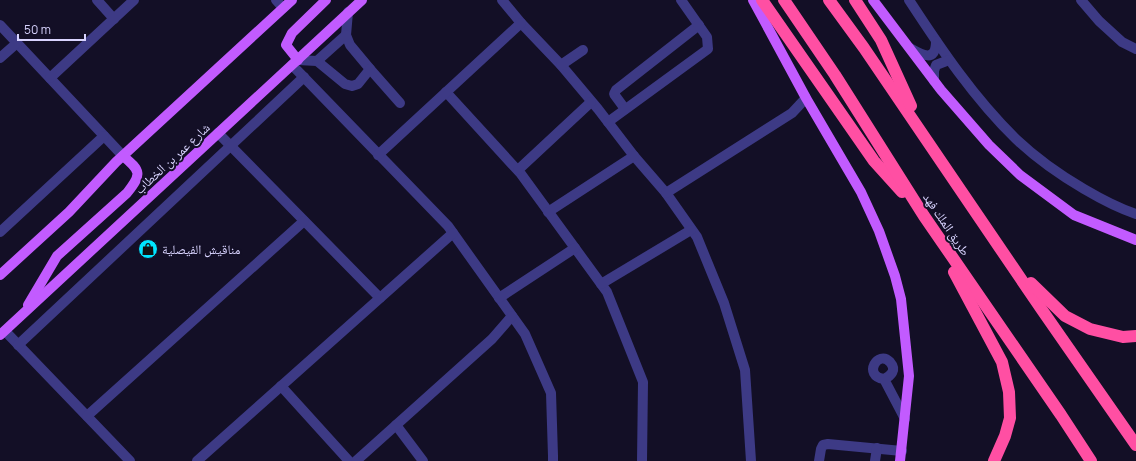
<svg xmlns="http://www.w3.org/2000/svg" width="1136" height="461" font-family="Manrope,'Noto Naskh Arabic',sans-serif">
<style>
.lines{fill:none;stroke-linecap:round;stroke-linejoin:round}
.minor{stroke:#3d3a85;stroke-width:10}
.major{stroke:#c25bff;stroke-width:10}
.highway{stroke:#ff4fa3;stroke-width:12}
.labels{text-anchor:middle;stroke-width:4;stroke-linejoin:round;paint-order:stroke}
.street-label{font-size:13px;fill:#d9d4ff;stroke:#130f26}
.poi-label{font-size:13px;fill:#d9d4ff;stroke:#130f26;text-anchor:start}
</style>
<rect width="100%" height="100%" fill="#130f26"/>
<g class="lines">
<!-- minor -->
<g class="minor">
<path d="M97,0L114,19"/>
<path d="M276,0L283,8"/>
<path d="M502,0L521,23L561,65L598,109L634,156L666,193L697,237L724,303L745,370L751,461"/>
<path d="M909,0C941,49 974,98 1016,139C1036,158 1060,175 1084,189C1101,199 1118,208 1136,214"/>
<path d="M1081,0L1099,21L1122,42L1136,49"/>
<path d="M348,12L346,35L350,45L370,69L400,103"/>
<path d="M0,25L123,156"/>
<path d="M910,48C922,55 936,63 936,41"/>
<path d="M0,58L17,43"/>
<path d="M298,60L317,61L345,84L352,86L358,84L370,69"/>
<path d="M317,61L346,35"/>
<path d="M292,65L448,226L525,334L551,393L553,456V461"/>
<path d="M561,65L583,50"/>
<path d="M50,78L134,0"/>
<path d="M934,81V71L936,65L949,60"/>
<path d="M446,92L521,174L607,292L643,382L642,461"/>
<path d="M625,109L614,94L616,90L699,25"/>
<path d="M608,122L708,49L707,37L681,0"/>
<path d="M218,133L380,298"/>
<path d="M378,155L521,23"/>
<path d="M518,170L591,102"/>
<path d="M666,193L792,113L806,98"/>
<path d="M548,212L634,156"/>
<path d="M0,232L104,136"/>
<path d="M601,284L691,230"/>
<path d="M499,298L575,248"/>
<path d="M5,331L130,461"/>
<path d="M18,345L304,77"/>
<path d="M884,379C891,376 897,370 890,362C878,349 862,376 884,379L905,419"/>
<path d="M281,386L349,461"/>
<path d="M87,416L304,221"/>
<path d="M396,425L423,461"/>
<path d="M197,461L453,233"/>
<path d="M356,461L492,339L512,316"/>
<path d="M819,461L821,449L823,445L828,444L902,451"/>
<path d="M875,461L877,448"/>
</g>
<!-- major -->
<g class="major">
<path d="M753,0L806,98L861,192L879,231L895,276L901,299L909,376L900,461"/>
<path d="M873,0L941,90L989,145L1020,175L1074,215L1136,240"/>
<path d="M298,60L286,45L292,33L326,0"/>
<path d="M0,275L69,212L116,162L292,0"/>
<path d="M28,305L57,256L127,193C142,174 141,171 123,156"/>
<path d="M0,335L362,0"/>
</g>
<!-- highway -->
<g class="highway">
<path d="M762,0L874,161L902,192"/>
<path d="M784,0L835,75L924,216L1061,415L1091,461"/>
<path d="M829,0L864,48L1042,310L1136,445"/>
<path d="M855,0L881,40L911,106"/>
<path d="M954,272L1002,362L1009,392L1010,418L1005,436L994,461"/>
<path d="M1031,283L1065,316L1090,329L1123,337L1136,336"/>
</g>
</g>
<!-- icons -->
<defs>
<g id="shop-disc" transform="scale(1)"><circle r="9.5" fill="#00e5ff" stroke="#130f26"/><path d="M-5-2.5h2.3a2.7 3.5 0 0 1 5.4 0H5L5.5 6h-11ZM-1.5-2.5h3a1.5 2.3 0 0 0-3 0Z" fill="#111"/></g>
</defs>
<g fill-rule="evenodd">
<use href="#shop-disc" x="148" y="249"/>
</g>
<g class="labels">
<!-- street labels -->
<g class="street-label">
<text transform="translate(172 158) rotate(-43)" y="5">شارع عمر بن الخطاب</text>
<text transform="translate(947 224) rotate(56)" y="5">طريق الملك فهد</text>
</g>
<!-- poi labels -->
<g class="poi-label">
<text x="162" y="254">مناقيش الفيصلية</text>
</g>
</g>
<!-- scale -->
<path d="M18 34v6h67v-6" fill="none" stroke="#d9d4ff" stroke-width="2"/>
<text x="24" y="34" font-size="12" fill="#d9d4ff" stroke="#130f26" stroke-width="3" paint-order="stroke">50 m</text>
</svg>
